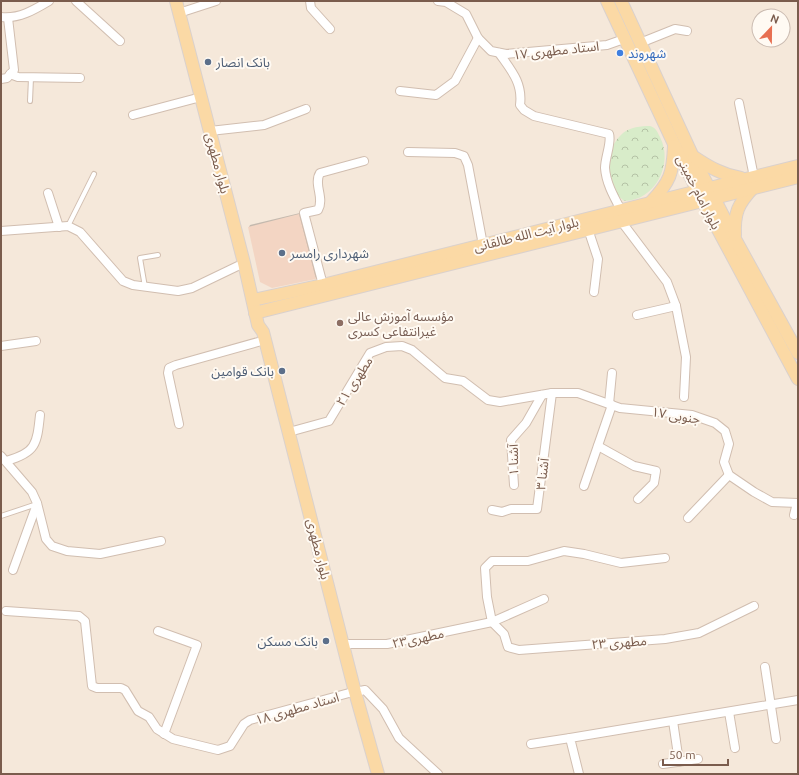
<svg xmlns="http://www.w3.org/2000/svg" width="799" height="775" font-family="Ubuntu,'Noto Sans Arabic',sans-serif">
<style>
.residential{fill:#f5e8da;fill-rule:evenodd}
.forest{fill:url(#forest-crowns)}
.shadow{fill:#0003}
.building{fill:#f3d5c3}
.lines{fill:none;stroke-linecap:round;stroke-linejoin:round}
.lane-casing{stroke:#d1beb0;stroke-width:6}
.street-casing{stroke:#d1beb0;stroke-width:10}
.primary-casing{stroke:#dad1cd;stroke-width:14}
.lane{stroke:#fff;stroke-width:4}
.street{stroke:#fff;stroke-width:8}
.primary{stroke:#fbd9a5;stroke-width:12}
.shop-dot{fill:#3f7fe0;stroke:#fffaf3;stroke-width:1.5}
.service-dot{fill:#5c6f8a;stroke:#fffaf3;stroke-width:1.5}
.education-dot{fill:#8d6e63;stroke:#fffaf3;stroke-width:1.5}
.labels{text-anchor:middle;stroke-width:4;stroke-linejoin:round;paint-order:stroke}
.street-label{font-size:13px;fill:#7a5c4d;stroke:#fffaf3}
.shop-label{font-size:13px;fill:#366cbe;stroke:#fffaf3;text-anchor:start}
.service-label{font-size:13px;fill:#4e5e75;stroke:#fffaf3;text-anchor:start}
.education-label{font-size:13px;fill:#785e54;stroke:#fffaf3;text-anchor:start}
</style>
<defs>
<pattern id="forest-crowns" width="20" height="18" patternUnits="userSpaceOnUse"><rect width="20" height="18" fill="#d8ecc9"/><path d="M2 6a3 3 0 1 1 6 0M12 15a3 3 0 1 1 6 0" fill="none" stroke="#b4c2a5"/></pattern>
</defs>
<rect width="100%" height="100%" fill="#fdf6ec"/>
<!-- residential -->
<path class="residential" d="M1,1H798V774H1ZM759,16H783V40H759Z"/>
<!-- forest -->
<path class="forest" d="M650,126C656,128 657,131 660,137C674,164 655,201 624,201C622,199 618,196 615,193C603,174 606,148 623,133C630,127 641,126 650,126Z"/>
<!-- shadow -->
<path class="shadow" d="M300,213L317,276L315,278L249,227L250,225Z"/>
<!-- building -->
<path class="building" d="M299,214L316,279L272,288L260,282L248,227Z"/>
<g class="lines">
<!-- lane casing -->
<g class="lane-casing">
<g id="lane">
<path d="M30,101L31,78"/>
<path d="M68,226L94,174"/>
<path d="M145,287L140,258L158,255"/>
<path d="M1,516L37,504"/>
</g>
</g>
<!-- street casing -->
<g class="street-casing">
<g id="street">
<path d="M76,1L120,41"/>
<path d="M310,1L311,8L330,29"/>
<path d="M438,1L446,2L466,14L478,38L491,51L506,54L607,45L624,39"/>
<path d="M179,13L216,1"/>
<path d="M1,17C19,19 34,10 49,1"/>
<path d="M640,43L675,29L687,31"/>
<path d="M499,53C511,70 523,83 520,105L524,110L534,116L609,134C612,142 605,157 605,168C606,183 614,197 621,210"/>
<path d="M10,74L18,77L80,78"/>
<path d="M1,79L7,78L14,70L8,18"/>
<path d="M400,91L436,95L455,81L478,38"/>
<path d="M739,103L754,177"/>
<path d="M133,115L201,97"/>
<path d="M210,131L264,125L306,109"/>
<path d="M408,152L455,153L464,156L468,165L483,245"/>
<path d="M48,193L59,227"/>
<path d="M621,221L667,282L676,306L686,357L684,397"/>
<path d="M588,229L598,259L594,292"/>
<path d="M1,231L68,226L80,232L123,281L133,285L178,291L192,288L244,263"/>
<path d="M323,285L304,213L318,210C325,198 313,184 320,173L364,161"/>
<path d="M637,315L676,306"/>
<path d="M1,346L36,341"/>
<path d="M609,404L612,373"/>
<path d="M179,424L168,373L169,368L176,365L258,342"/>
<path d="M289,432L329,421L370,353L386,347L402,346L412,350L445,378L463,381L488,400L500,402L552,393H578L620,408L692,415L715,423L725,431L729,444L724,462L729,475L754,492L772,502L798,503"/>
<path d="M598,446L634,466L656,471L654,483L638,499"/>
<path d="M1,456L32,492L37,503L46,539L52,546L67,551L100,554L161,541"/>
<path d="M6,461C36,453 37,444 40,415"/>
<path d="M514,485L511,440L526,423L542,395"/>
<path d="M584,486L612,405"/>
<path d="M492,510L502,512L511,509H537L552,393"/>
<path d="M794,515L797,503"/>
<path d="M688,518L729,475"/>
<path d="M13,570L37,504"/>
<path d="M6,611L79,616L85,621L92,686L97,688H121L125,690L138,711L149,717L157,729L173,739L218,750L230,746L244,724L250,720L349,693"/>
<path d="M492,622L504,634L508,647L519,650L665,639L699,633L754,606"/>
<path d="M492,622L487,597L485,568L492,561H528L564,551L584,554L621,563L665,558"/>
<path d="M158,631L197,645L164,734"/>
<path d="M344,644H387L492,622L544,599"/>
<path d="M765,667L776,739"/>
<path d="M355,692L365,690L383,709L399,738L438,774"/>
<path d="M729,712L735,748"/>
<path d="M673,721L679,762"/>
<path d="M531,744L570,738"/>
<path d="M663,764L698,759"/>
<path d="M579,774L570,738L798,700"/>
</g>
</g>
<!-- primary casing -->
<g class="primary-casing">
<g id="primary">
<path d="M176,1L244,263L258,325L263,332L355,692L378,774"/>
<path d="M607,1L674,144L706,207L798,379"/>
<path d="M621,1L693,157L735,239L798,353"/>
<path d="M694,157C709,167 723,175 741,178"/>
<path d="M651,202C670,182 673,173 674,146"/>
<path d="M735,235C734,213 738,204 753,188"/>
<path d="M253,300L323,285L798,166"/>
<path d="M255,313L798,177"/>
</g>
</g>
<!-- lane -->
<use href="#lane" class="lane"/>
<!-- street -->
<use href="#street" class="street"/>
<!-- primary -->
<use href="#primary" class="primary"/>
</g>
<!-- markers -->
<circle class="shop-dot" cx="620" cy="53" r="4"/>
<g class="service-dot">
<circle cx="208" cy="62" r="4"/>
<circle cx="282" cy="253" r="4"/>
<circle cx="282" cy="371" r="4"/>
<circle cx="326" cy="641" r="4"/>
</g>
<circle class="education-dot" cx="340" cy="323" r="4"/>
<g class="labels">
<!-- street labels -->
<g class="street-label">
<text transform="translate(556 50) rotate(-6)" y="5">استاد مطهری ۱۷</text>
<text transform="translate(218 163) rotate(75)" y="5">بلوار مطهری</text>
<text transform="translate(699 192) rotate(63)" y="5">بلوار امام خمینی</text>
<text transform="translate(526 234) rotate(-14)" y="5">بلوار آیت الله طالقانی</text>
<text transform="translate(354 381) rotate(-57)" y="5">مطهری ۲۱</text>
<text transform="translate(676 415) rotate(9)" y="5">جنوبی ۱۷</text>
<text transform="translate(513 460) rotate(-91)" y="5">آشنا ۱</text>
<text transform="translate(542 474) rotate(-83)" y="5">آشنا ۳</text>
<text transform="translate(319 549) rotate(76)" y="5">بلوار مطهری</text>
<text transform="translate(418 638) rotate(-12)" y="5">مطهری۲۳</text>
<text transform="translate(619 642) rotate(-4)" y="5">مطهری ۲۳</text>
<text transform="translate(297 708) rotate(-16)" y="5">استاد مطهری ۱۸</text>
</g>
<!-- shop labels -->
<g class="shop-label">
<text x="628" y="58">شهروند</text>
</g>
<!-- service labels -->
<g class="service-label">
<text x="216" y="67">بانک انصار</text>
<text x="290" y="258">شهرداری رامسر</text>
<text x="274" y="376" text-anchor="end">بانک قوامین</text>
<text x="318" y="646" text-anchor="end">بانک مسکن</text>
</g>
<!-- education labels -->
<g class="education-label">
<text x="348" y="321">مؤسسه آموزش عالی<tspan x="348" dy="15">غیرانتفاعی کسری</tspan></text>
</g>
</g>
<!-- border -->
<rect width="799" height="775" fill="none" stroke="#7a5c4d" stroke-width="4"/>
<!-- north arrow -->
<g transform="translate(771 28) rotate(22)"><circle r="19" fill="#fffaf3" stroke="#cabbb1"/>
<path d="M0-3L7 15L0 10L-7 15Z" fill="#e76f51"/>
<text y="-6" font-size="11" font-weight="bold" text-anchor="middle" fill="#7a5c4d">N</text>
</g>
<!-- scale -->
<path d="M663 759v6h65v-6" fill="none" stroke="#7a5c4d" stroke-width="2"/>
<text x="669" y="759" font-size="12" fill="#7a5c4d" stroke="#fffaf3" stroke-width="3" paint-order="stroke">50 m</text>
</svg>
